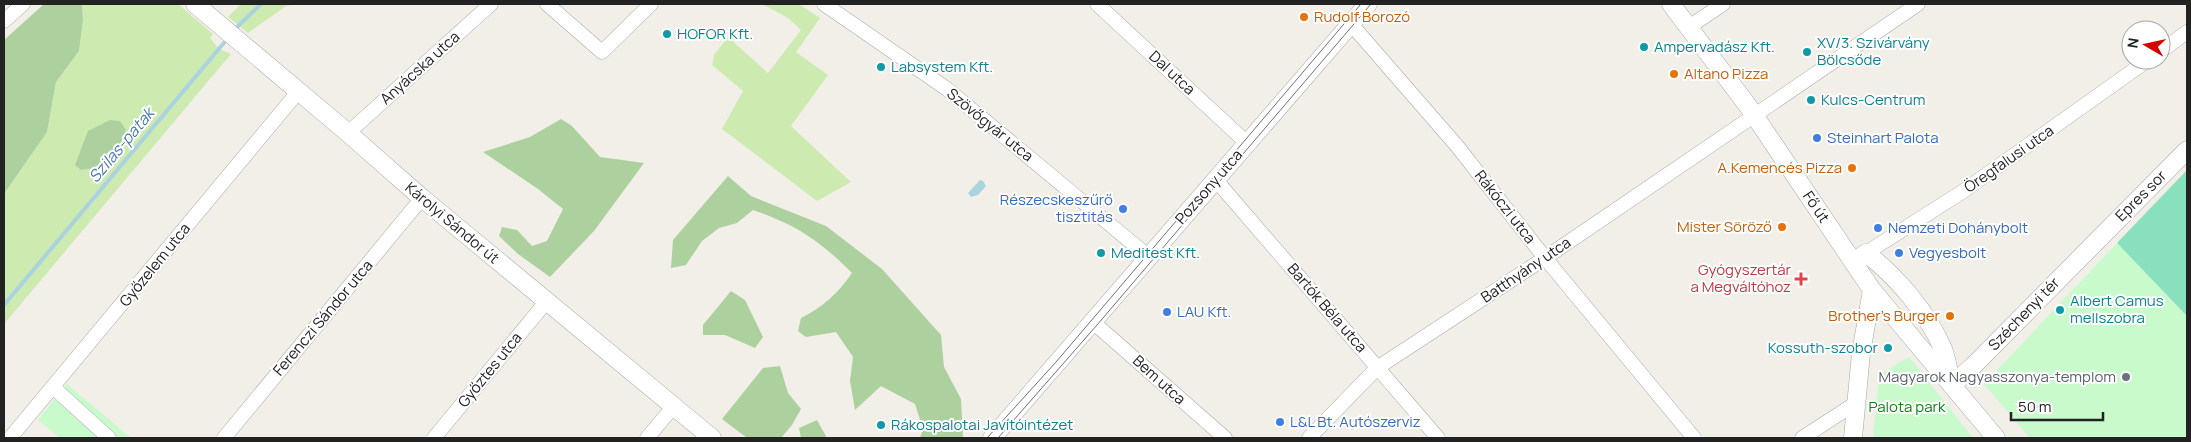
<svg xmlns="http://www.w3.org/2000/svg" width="2191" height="442" font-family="Manrope,sans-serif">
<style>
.grass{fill:#cdebb0}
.forest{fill:#add19e}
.park{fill:#c8facc}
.pitch{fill:#88e0be}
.water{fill:#aad3df}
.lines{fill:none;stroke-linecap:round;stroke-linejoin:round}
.stream{stroke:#aad3df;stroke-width:4}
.minor-casing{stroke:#a9a9a9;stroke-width:15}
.tertiary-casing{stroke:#a9a9a9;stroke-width:19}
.minor{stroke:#fff;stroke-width:14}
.tertiary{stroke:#fff;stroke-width:18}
.tram{stroke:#707070;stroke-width:1}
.food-dot{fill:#e8710a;stroke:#fff;stroke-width:2}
.culture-dot{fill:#0f9aa8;stroke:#fff;stroke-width:2}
.shop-dot{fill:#3f7fe0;stroke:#fff;stroke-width:2}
.health-dot{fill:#e0444e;stroke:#fff;stroke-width:2}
.worship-dot{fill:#6b7280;stroke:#fff;stroke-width:2}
.labels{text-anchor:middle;stroke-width:4;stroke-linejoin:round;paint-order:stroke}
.food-label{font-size:15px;fill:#c56008;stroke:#fff;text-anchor:end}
.culture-label{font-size:15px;fill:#0d838f;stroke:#fff;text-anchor:start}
.street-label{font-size:15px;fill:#222;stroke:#fff}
.shop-label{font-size:15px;fill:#366cbe;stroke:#fff;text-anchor:start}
.health-label{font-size:15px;fill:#be3a42;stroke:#fff;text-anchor:end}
.worship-label{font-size:15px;fill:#5b616d;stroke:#fff;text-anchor:end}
.park-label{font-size:15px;fill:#0c8416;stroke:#fff}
.water-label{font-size:16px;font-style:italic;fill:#4a7aab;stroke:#fff}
</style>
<rect width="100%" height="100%" fill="#f2efe9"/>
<!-- grass -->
<g class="grass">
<path d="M82,4H178L213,34L210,38L219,49L231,54L4,324V194L47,132L56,82L79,51L83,20Z"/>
<path d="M241,4H295L286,6L248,33L228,17Z"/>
<path d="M762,4H799L820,18L796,52L828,75L791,126L851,182L817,201L722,129L743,91L712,65L714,55L728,37L768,73L801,30L788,18Z"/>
</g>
<!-- forest -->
<g class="forest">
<path d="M44,4H82L83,20L79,51L56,82L47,132L4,194V40Z"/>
<path d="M561,119L572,126L600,157L644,163L594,231L550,277L518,254L499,236L502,227L517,230L532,246L547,241L563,209L538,189L483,152L530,137Z"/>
<path d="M110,120L120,121L126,130L118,149L94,168L81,170L75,165L88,131Z"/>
<path d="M728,176L751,196L826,226L882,269L941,335L944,367L961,399L963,438H920L923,429L915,404L881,386L855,410L850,381L853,357L836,332L806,337L798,331L801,318C823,307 838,293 852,273C820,241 797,225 753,210L737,223L719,228L702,241L686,265L671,268L673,240Z"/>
<path d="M731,291L745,300L763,337L755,348L725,335H703V325Z"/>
<path d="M780,366L788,393L801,409L792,425L781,438H747L722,419L763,368Z"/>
<path d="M817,420L827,438H801L799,428Z"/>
</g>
<!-- park -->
<g class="park">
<path d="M2117,243L2187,316V438H2030L1984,384Z"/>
<path d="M1909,357L1973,438H1873L1879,375Z"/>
<path d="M67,384L131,438H60L38,420Z"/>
</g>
<!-- pitch -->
<path class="pitch" d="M2187,170V316L2117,243Z"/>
<!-- water -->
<path class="water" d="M980,180L983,181L986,186L978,195L971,197L968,193Z"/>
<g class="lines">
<!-- stream -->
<g class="stream">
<path d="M234,30L261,4"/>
<path d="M4,305L228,38"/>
</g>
<!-- minor casing -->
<g class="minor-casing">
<g id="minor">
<path d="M547,4L602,52L651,4"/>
<path d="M824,4L947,89L1149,257"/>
<path d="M1097,4L1247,143"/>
<path d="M4,21L23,4"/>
<path d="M1351,24L1457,146L1545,258L1694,438"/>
<path d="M1689,27L1723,4"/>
<path d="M2161,51L2187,32"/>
<path d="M348,133L491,4"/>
<path d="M1215,179L1438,438"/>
<path d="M1866,253L1962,192L2148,60"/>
<path d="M1094,323L1225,438"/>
<path d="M54,388L109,438"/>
<path d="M10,438L298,92"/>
<path d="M224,438L422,198"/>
<path d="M434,438L546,302"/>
<path d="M647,438L674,406"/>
<path d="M1309,438L1377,368L1545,258L1918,4"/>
<path d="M1802,438L1856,403"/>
</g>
</g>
<!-- tertiary casing -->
<g class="tertiary-casing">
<g id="tertiary">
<path d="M195,4L348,133L422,198L712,438"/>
<path d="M1671,4L1748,106L1872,290L1996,438"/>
<path d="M1854,262L1866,253C1898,278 1927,312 1943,349C1947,359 1949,372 1951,383"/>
<path d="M1952,385L1973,366L2187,150"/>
<path d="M992,438L1368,4"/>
<path d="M1853,438L1861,353L1872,290"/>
</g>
</g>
<!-- minor -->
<use href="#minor" class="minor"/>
<!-- tertiary -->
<use href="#tertiary" class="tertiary"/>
<!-- tram -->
<g class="tram">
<path d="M987,438L1056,362L1361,4"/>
<path d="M998,438L1097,325L1371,4"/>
</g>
</g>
<!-- markers -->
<g class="food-dot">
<circle cx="1304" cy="17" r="5"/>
<circle cx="1674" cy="74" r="5"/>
<circle cx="1852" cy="168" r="5"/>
<circle cx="1782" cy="227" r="5"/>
<circle cx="1950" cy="316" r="5"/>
</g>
<g class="culture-dot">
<circle cx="667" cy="34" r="5"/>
<circle cx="1644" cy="47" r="5"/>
<circle cx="1807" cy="52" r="5"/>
<circle cx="881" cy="67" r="5"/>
<circle cx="1811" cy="100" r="5"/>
<circle cx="1101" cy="253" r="5"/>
<circle cx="2060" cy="310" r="5"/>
<circle cx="1888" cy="348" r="5"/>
<circle cx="881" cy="425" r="5"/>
</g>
<g class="shop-dot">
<circle cx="1817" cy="138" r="5"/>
<circle cx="1123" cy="209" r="5"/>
<circle cx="1878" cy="228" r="5"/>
<circle cx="1899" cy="253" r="5"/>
<circle cx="1167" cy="312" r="5"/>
<circle cx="1280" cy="422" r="5"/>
</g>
<path class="health-dot" d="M1798.5 271.5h5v5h5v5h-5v5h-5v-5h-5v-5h5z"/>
<circle class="worship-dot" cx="2126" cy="377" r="5"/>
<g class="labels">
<!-- food labels -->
<g class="food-label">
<text x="1314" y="22" text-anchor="start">Rudolf Borozó</text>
<text x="1684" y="79" text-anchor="start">Altano Pizza</text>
<text x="1842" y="173">A.Kemencés Pizza</text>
<text x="1772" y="232">Mister Söröző</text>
<text x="1940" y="321">Brother's Burger</text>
</g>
<!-- culture labels -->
<g class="culture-label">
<text x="677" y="39">HOFOR Kft.</text>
<text x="1817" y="48">XV/3. Szivárvány<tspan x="1817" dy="17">Bölcsőde</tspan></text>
<text x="1654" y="52">Ampervadász Kft.</text>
<text x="891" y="72">Labsystem Kft.</text>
<text x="1821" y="105">Kulcs-Centrum</text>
<text x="1111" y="258">Meditest Kft.</text>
<text x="2070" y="306">Albert Camus<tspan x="2070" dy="17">mellszobra</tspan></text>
<text x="1878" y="353" text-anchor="end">Kossuth-szobor</text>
<text x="891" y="430">Rákospalotai Javítóintézet</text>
</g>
<!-- street labels -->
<g class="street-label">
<text transform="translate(420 68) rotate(-42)" y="5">Anyácska utca</text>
<text transform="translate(1172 73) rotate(43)" y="5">Dal utca</text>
<text transform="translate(990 125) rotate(39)" y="5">Szövőgyár utca</text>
<text transform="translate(2009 159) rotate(-35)" y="5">Öregfalusi utca</text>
<text transform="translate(1209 187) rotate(-49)" y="5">Pozsony utca</text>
<text transform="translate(2141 196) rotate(-45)" y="5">Epres sor</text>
<text transform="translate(1505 207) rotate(52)" y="5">Rákóczi utca</text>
<text transform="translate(1816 207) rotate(56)" y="5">Fő út</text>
<text transform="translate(452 223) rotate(40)" y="5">Károlyi Sándor út</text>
<text transform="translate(155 265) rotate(-51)" y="5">Győzelem utca</text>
<text transform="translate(1526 270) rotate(-34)" y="5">Batthyány utca</text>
<text transform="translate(1327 308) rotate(49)" y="5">Bartók Béla utca</text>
<text transform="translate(2024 314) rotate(-46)" y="5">Széchenyi tér</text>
<text transform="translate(323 318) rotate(-50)" y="5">Ferenczi Sándor utca</text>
<text transform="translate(490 370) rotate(-51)" y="5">Győztes utca</text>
<text transform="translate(1159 380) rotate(42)" y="5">Bem utca</text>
</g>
<!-- shop labels -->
<g class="shop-label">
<text x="1827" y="143">Steinhart Palota</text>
<text x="1113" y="205" text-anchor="end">Részecskeszűrő<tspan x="1113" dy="17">tisztitás</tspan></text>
<text x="1888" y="233">Nemzeti Dohánybolt</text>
<text x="1909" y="258">Vegyesbolt</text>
<text x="1177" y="317">LAU Kft.</text>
<text x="1290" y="427">L&amp;L Bt. Autószerviz</text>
</g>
<!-- health labels -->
<g class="health-label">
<text x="1791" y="275">Gyógyszertár<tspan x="1791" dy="17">a Megváltóhoz</tspan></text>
</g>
<!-- worship labels -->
<g class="worship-label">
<text x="2116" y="382">Magyarok Nagyasszonya-templom</text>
</g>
<!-- park labels -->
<g class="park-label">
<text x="1907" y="412">Palota park</text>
</g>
<!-- water labels -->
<g class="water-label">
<text transform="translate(121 145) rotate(-50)" y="6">Szilas-patak</text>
</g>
</g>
<!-- border -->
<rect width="2191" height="442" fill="none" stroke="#222222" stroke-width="10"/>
<!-- north arrow -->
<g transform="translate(2146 45) rotate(279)"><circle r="24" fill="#ffffff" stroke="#a7a7a7"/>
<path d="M0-4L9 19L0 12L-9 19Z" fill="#d40000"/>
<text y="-8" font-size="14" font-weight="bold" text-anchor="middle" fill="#222222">N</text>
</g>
<!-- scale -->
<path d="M2011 412v8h92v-8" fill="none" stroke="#222222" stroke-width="2.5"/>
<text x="2018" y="412" font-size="15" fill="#222222" stroke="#ffffff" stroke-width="4" paint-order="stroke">50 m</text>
</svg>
